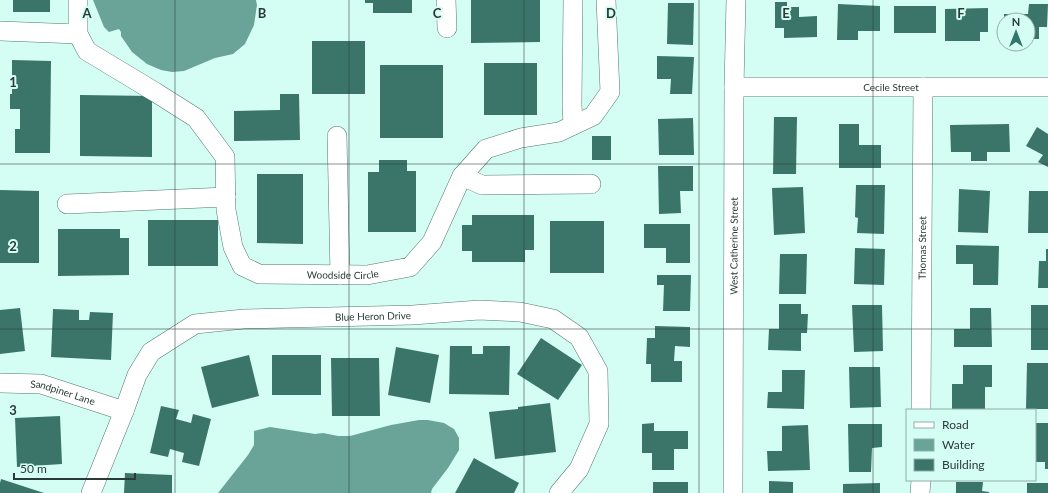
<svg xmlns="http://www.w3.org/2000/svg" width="1048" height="493" font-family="Lato,sans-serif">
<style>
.water{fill:#6aa498}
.building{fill:#3b756a}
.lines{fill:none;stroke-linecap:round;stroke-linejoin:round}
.minor-casing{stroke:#53786f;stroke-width:20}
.minor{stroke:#fff;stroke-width:19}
.grid{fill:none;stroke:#2a3a36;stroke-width:1;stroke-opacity:0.55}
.labels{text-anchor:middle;stroke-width:4;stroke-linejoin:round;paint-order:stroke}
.street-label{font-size:10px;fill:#2a3a36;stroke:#d4fdf3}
.grid-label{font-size:13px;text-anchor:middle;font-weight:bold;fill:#2a3a36;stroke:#d4fdf3;stroke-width:4;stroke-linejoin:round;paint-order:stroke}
</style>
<rect width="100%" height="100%" fill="#d4fdf3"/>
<!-- water -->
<g class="water">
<path d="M93,0H256L257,5L254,25L245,44L233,54L215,58L184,71L172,72L161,70L147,64L132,52L121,36V32L119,29L109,32L104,27Z"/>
<path d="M419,420H428L444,423L454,429L459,438V450L448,468L432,489L431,493H218L248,455L254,445V431L270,427L315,434L323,433L338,436H350L391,425Z"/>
</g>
<!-- building -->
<g class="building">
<rect x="13" y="0" width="37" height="12"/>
<path d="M365,0H412V13H373V3H365Z"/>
<path d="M471,0H540V42L471,43Z"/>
<path d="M775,2H787V7H799V17L817,16V37L784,38V28H775Z"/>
<path d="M668,3H694L693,45L667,44Z"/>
<path d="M838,4L880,6V31H858V40H837Z"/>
<path d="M1029,4H1048L1047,27H1039V39H1028V20H1004V14H1028Z"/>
<rect x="894" y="6" width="42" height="27"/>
<path d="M988,8V32H980V41H945V9Z"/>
<rect x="312" y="41" width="53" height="53"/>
<path d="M657,56L694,57L692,94H670L671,79H657Z"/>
<path d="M12,60L51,61L50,153H15V129H20V109H10V94H12Z"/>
<rect x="484" y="63" width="53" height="52"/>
<rect x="380" y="65" width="63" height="73"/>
<path d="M280,94H299L300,140L234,141V111L280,110Z"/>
<path d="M80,95L152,96V157L80,156Z"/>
<path d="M774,117H797L796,174H773Z"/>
<path d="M693,118L694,155H659L658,119Z"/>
<path d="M839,124H859V145H881V168H839Z"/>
<path d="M1009,124L1010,152H987V161H971V152H951L950,125Z"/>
<path d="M1037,127L1048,134V167L1038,162L1043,155L1026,146Z"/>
<rect x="592" y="136" width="19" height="24"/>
<path d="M379,160H407V171H416V232H368V172H379Z"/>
<path d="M658,166H693V191H680L681,213L659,214Z"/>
<path d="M257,174H303V244L257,243Z"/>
<path d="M856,185H885L884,234L857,233L858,218L855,217Z"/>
<path d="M803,187L805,233L774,235L772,188Z"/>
<path d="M959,189L990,191L988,233L958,232Z"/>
<path d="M0,190L39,191V263H0Z"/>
<path d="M1029,191H1048V233H1028Z"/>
<path d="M472,215H534V250H525V262H472V251H462V225H472Z"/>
<rect x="148" y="220" width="70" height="46"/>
<rect x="550" y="221" width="54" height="52"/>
<path d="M644,224H690V263H666V248H644Z"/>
<path d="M58,229H120V238H129V275L58,276Z"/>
<path d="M956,245L999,246L998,285H973V264H956Z"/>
<path d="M855,248L885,249L884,285L854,284Z"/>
<path d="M1046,249H1048V288H1038L1039,261H1046Z"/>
<path d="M780,254H807L806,294H779Z"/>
<path d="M657,275H691L690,311H663L664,285H657Z"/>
<path d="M779,304H801V314H808L807,333H801V351L768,350L769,329H779Z"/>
<path d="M852,305H882L883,351L854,352Z"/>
<rect x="1031" y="305" width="17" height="45"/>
<path d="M20,308L25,351L0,354V310Z"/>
<path d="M970,308H991L992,347H954V329H970Z"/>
<path d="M53,309L79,310V320H89L90,312L113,313L111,360L51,357Z"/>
<path d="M655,326L690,327V347L675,346L674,361H682V382H651V364H646L647,338H655Z"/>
<path d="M541,338L582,365L558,400L517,374Z"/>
<path d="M450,346H472V354H483V346H510L509,395L449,394Z"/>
<path d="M396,347L439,355L430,403L388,395Z"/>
<path d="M249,355L259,396L212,408L201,367Z"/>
<rect x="272" y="355" width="49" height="40"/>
<path d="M331,358H379L380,416H332Z"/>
<path d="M1027,363H1048V409H1026Z"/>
<path d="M963,365H992V387H985V410H952V384H963Z"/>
<path d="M849,367H880L881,407L850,408Z"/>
<path d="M782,370H805L804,409L767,408L768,392H782Z"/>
<path d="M550,403L556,452L495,459L489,412L518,409V407Z"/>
<path d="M161,406L179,410L176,419L191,423L193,414L211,419L199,466L182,462L184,453L170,449L168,457L150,453Z"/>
<path d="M60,416L62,464L17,467L15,418Z"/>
<path d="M654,423V431H688V449H674V470H652V453H642V424Z"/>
<path d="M1035,423H1048V469H1045V462H1035Z"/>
<path d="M848,424H882V447L872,448L871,472H849Z"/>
<path d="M808,425L810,470L768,471L767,451H782V426Z"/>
<path d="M474,458L519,483L514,493H455Z"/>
<path d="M125,473L172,475V493H124Z"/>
<path d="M1,479L44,493H0V483Z"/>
<path d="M769,481L793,482V493H769Z"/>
<rect x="653" y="482" width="35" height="11"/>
<path d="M956,482H983L982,491L989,492V493H956Z"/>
<path d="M880,483V493H843V484Z"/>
<rect x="1027" y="483" width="21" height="10"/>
</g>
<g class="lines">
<!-- minor casing -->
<g class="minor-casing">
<g id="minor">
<path id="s1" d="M78,0V34L87,51L155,92L196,118L225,157L226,210L233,247L242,266L259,274L367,275L410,267L432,242L462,176L486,149L521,138L559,132L593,116L610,92L606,0"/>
<path d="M446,0L447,28"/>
<path d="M573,0L572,104L573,125"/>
<path d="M0,31L78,34"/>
<path id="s2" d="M734,87H1048"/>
<path d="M337,136L340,275"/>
<path d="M462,176L482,185L591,184"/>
<path d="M67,204L226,197"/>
<path id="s3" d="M0,383L41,384L124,411"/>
<path id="s4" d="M921,410L923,87"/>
<path id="s5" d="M91,493L124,411L137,375L151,352L195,324L244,319L413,315L479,310L520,312L553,319L579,337L598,371L599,424L579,469L559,493"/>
<path id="s6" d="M733,493L734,87L736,0"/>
<path d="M920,493L921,480"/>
</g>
</g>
<!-- minor -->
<use href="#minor" class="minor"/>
</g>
<!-- grid -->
<path class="grid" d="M175,0V493M349,0V493M524,0V493M699,0V493M873,0V493M0,164H1048M0,329H1048"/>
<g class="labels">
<!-- street labels -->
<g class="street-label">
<text dy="4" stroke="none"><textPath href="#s2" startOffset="157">Cecile Street</textPath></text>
<text dy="4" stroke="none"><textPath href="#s6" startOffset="247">West Catherine Street</textPath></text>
<text dy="4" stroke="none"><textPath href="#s4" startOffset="162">Thomas Street</textPath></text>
<text dy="4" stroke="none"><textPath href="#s1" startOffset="444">Woodside Circle</textPath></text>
<text dy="4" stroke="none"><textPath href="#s5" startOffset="384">Blue Heron Drive</textPath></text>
<text dy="4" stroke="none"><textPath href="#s3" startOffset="64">Sandpiner Lane</textPath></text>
</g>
</g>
<g class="grid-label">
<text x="87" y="18">A</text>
<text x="262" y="18">B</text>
<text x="437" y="18">C</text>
<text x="611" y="18">D</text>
<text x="786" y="18">E</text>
<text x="961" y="18">F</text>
<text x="13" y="87">1</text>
<text x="13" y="251">2</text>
<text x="13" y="415">3</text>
</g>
<!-- legend -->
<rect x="906" y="409" width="130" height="72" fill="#d4fdf3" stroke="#90afa7"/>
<rect x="914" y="422" width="20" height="6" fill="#ffffff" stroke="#90afa7"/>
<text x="942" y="429" font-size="12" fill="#2a3a36">Road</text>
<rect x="914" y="439" width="20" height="12" fill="#6aa498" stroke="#90afa7"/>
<text x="942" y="449" font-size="12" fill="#2a3a36">Water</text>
<rect x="914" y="459" width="20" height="12" fill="#3b756a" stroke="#90afa7"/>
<text x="942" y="469" font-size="12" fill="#2a3a36">Building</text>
<!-- north arrow -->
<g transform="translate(1016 32)"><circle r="19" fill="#d4fdf3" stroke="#90afa7"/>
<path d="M0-3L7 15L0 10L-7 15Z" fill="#317669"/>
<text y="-6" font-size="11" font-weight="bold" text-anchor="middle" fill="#2a3a36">N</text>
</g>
<!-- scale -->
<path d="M14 473v6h121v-6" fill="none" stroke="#2a3a36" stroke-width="2"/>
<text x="20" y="473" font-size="12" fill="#2a3a36" stroke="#d4fdf3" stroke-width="3" paint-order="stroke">50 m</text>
</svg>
